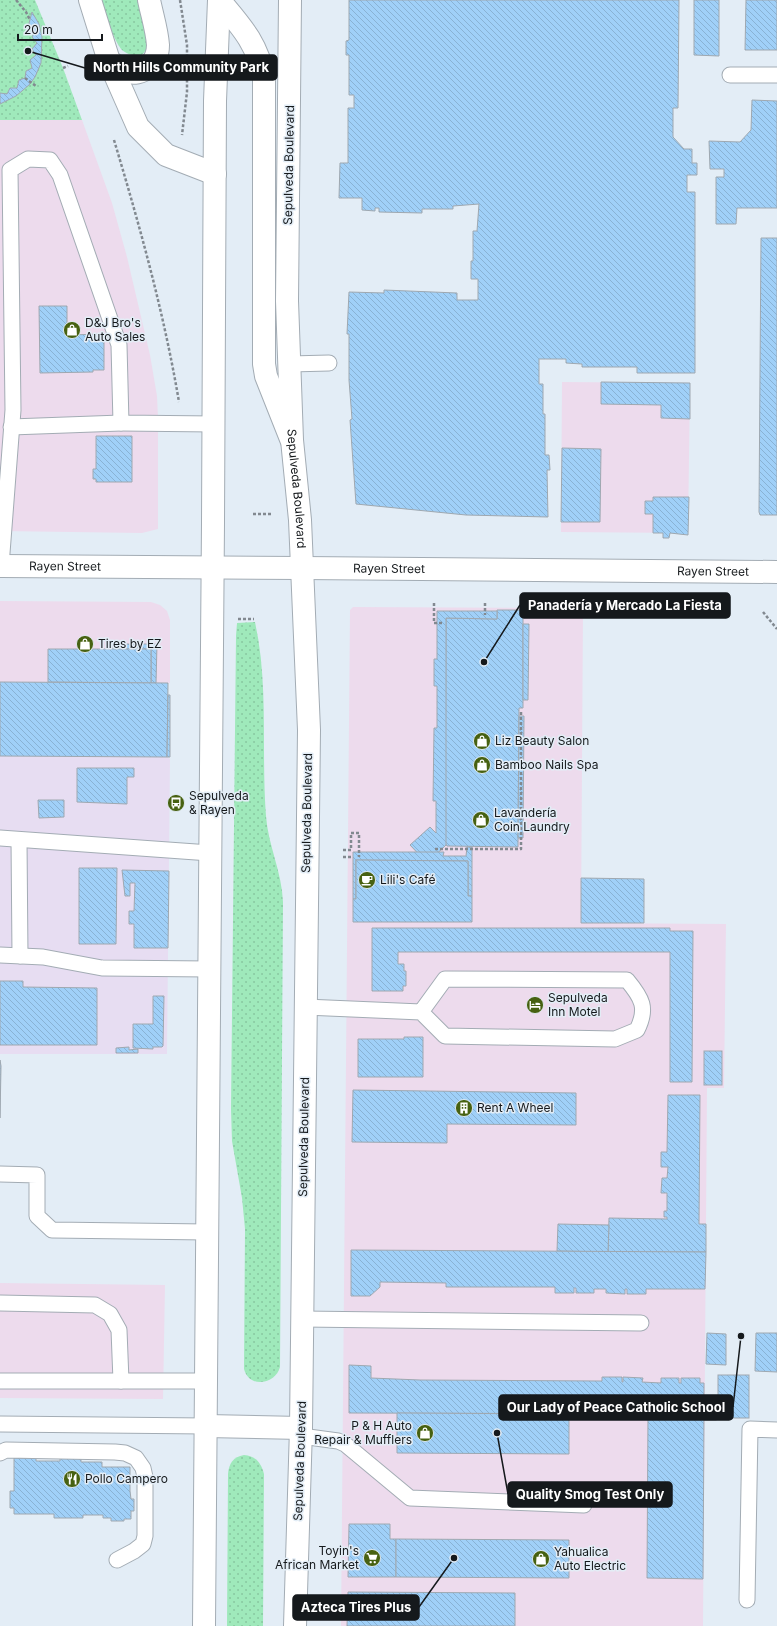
<svg xmlns="http://www.w3.org/2000/svg" width="777" height="1626" font-family="Inter,sans-serif">
<style>
.commercial{fill:#eddbed}
.industrial{fill:#e7ddf2}
.grass{fill:url(#grass-dots)}
.building{fill:url(#building-back-hatch);stroke:#9fa8b0}
.lines{fill:none;stroke-linecap:round;stroke-linejoin:round}
.lane-casing{stroke:#a3acb4;stroke-width:17}
.street-casing{stroke:#a3acb4;stroke-width:24}
.secondary-casing{stroke:#a3acb4;stroke-width:24}
.primary-casing{stroke:#a3acb4;stroke-width:24}
.path{stroke:#828990;stroke-width:2.5;stroke-dasharray:3 2;stroke-linecap:butt}
.lane{stroke:#fff;stroke-width:15}
.street{stroke:#fff;stroke-width:22}
.secondary{stroke:#fff;stroke-width:22}
.primary{stroke:#fff;stroke-width:22}
.labels{text-anchor:middle;stroke-width:3;stroke-linejoin:round;paint-order:stroke}
.street-label{font-size:12px;fill:#15191c;stroke:#e3edf6}
.poi-label{font-size:12px;fill:#15191c;stroke:#e3edf6;text-anchor:start}
.leader{fill:none;stroke:#15191c;stroke-width:1.5}
.callout-dot{fill:#15191c;stroke:#e3edf6;stroke-width:1.5}
.callout{fill:#15191c;stroke:#15191c;stroke-width:1.5}
.callout-label{font-size:13px;text-anchor:middle;font-weight:bold;fill:#fff}
</style>
<defs>
<pattern id="grass-dots" width="8" height="8" patternUnits="userSpaceOnUse"><rect width="8" height="8" fill="#9fe9bb"/><path d="M2 2h.1M6 6h.1" fill="none" stroke="#88c7a0" stroke-width="1.8" stroke-linecap="round"/></pattern>
<pattern id="building-back-hatch" width="6" height="6" patternUnits="userSpaceOnUse"><rect width="6" height="6" fill="#a0d0f8"/><path d="M-1 5l2 2M0 0l6 6M5-1l2 2" fill="none" stroke="#89b2d4"/></pattern>
</defs>
<rect width="100%" height="100%" fill="#e3edf6"/>
<!-- commercial -->
<g class="commercial">
<path d="M0,120H82L112,203L127,257L150,355L157,396L158,418V529L142,533L0,531Z"/>
<path d="M562,382L690,383L688,533L561,532Z"/>
<path d="M0,601L151,602L160,605L167,611L170,620V683L0,682Z"/>
<path d="M353,607L583,608L581,923L726,924L724,1088H707L703,1626H341L350,610Z"/>
<path d="M0,1283L165,1285L163,1399L0,1398Z"/>
</g>
<!-- industrial -->
<path class="industrial" d="M0,756L167,757L170,759L167,1054H0Z"/>
<!-- grass -->
<g class="grass">
<path d="M0,0H35L63,68L82,120H0Z"/>
<path d="M101,0H139C141,12 157,53 138,56C132,56 125,53 121,49C112,37 106,14 101,0Z"/>
<path d="M255,622C269,685 261,752 266,816C268,845 282,872 283,902L280,1367C276,1384 249,1389 244,1369L245,1229L242,1198L232,1141L231,1109L236,636L237,623Z"/>
<path d="M244,1455C256,1456 261,1463 264,1474L263,1626H227L228,1474C229,1463 233,1457 244,1455Z"/>
</g>
<!-- building -->
<g class="building">
<path d="M349,0H679L678,108H673V137L684,149H692V163H697V175H687V192H695V373H637V367H582V364L566,363V359H539V384H543V414H545V455H549L550,470H547L548,517L466,515L356,504L350,420L352,419L349,380V334H347L349,292L384,293V290L457,293V300H478V279H471V261H473V231H477L479,204L453,206V209H422V213L379,212V208H375V211L362,210V198H339L340,163H348V108H354V95H349V55H346V41L349,40Z"/>
<path d="M694,0H719V56L694,55Z"/>
<path d="M746,0H777V50H745Z"/>
<path d="M32,12L39,24L42,37L41,63L35,77L29,85L16,96L0,104V93L7,94L10,88H17L19,80L25,78L26,71L32,68L30,60L36,55L32,49L37,43L32,37L35,32L28,27Z"/>
<path d="M752,100L777,101V208H737L736,224H716V177H724V169H710L709,141L740,142L751,130Z"/>
<path d="M761,238H777V515H760L759,512Z"/>
<path d="M39,306H67V335L104,334V370H93V372L40,373Z"/>
<path d="M601,382L690,383V419L661,418V405L601,404Z"/>
<path d="M96,436H132V482H96V479H93V469H96Z"/>
<path d="M562,448L601,449L600,522H561Z"/>
<path d="M653,497H689L688,535L670,533L669,538H663V533H653V514H645V501H653Z"/>
<path d="M497,610H523V708H519L518,847L447,846L445,843L446,618L497,619Z"/>
<path d="M437,611H497V619L446,618V845L427,863L410,845L430,827L436,833V801H433L434,728H437V686H434V659H437Z"/>
<path d="M523,624H529L528,700H523Z"/>
<path d="M113,644H157L156,683H151V649H113Z"/>
<path d="M48,649H151V683L48,682Z"/>
<path d="M0,682L168,683L167,757L0,756Z"/>
<path d="M168,695H170V757H167Z"/>
<path d="M519,716H524L523,838H518Z"/>
<path d="M77,768H134V777H127V804L77,802Z"/>
<path d="M38,800H64V817L39,818Z"/>
<path d="M467,847H472V896H468V861L356,860V899H353V852H444L443,856H466Z"/>
<path d="M356,860L468,861V896H472V922H353V899H356Z"/>
<path d="M79,868H117L116,944H79Z"/>
<path d="M122,870L169,871L168,948H134V924H129V911H134L135,883H130V896H125Z"/>
<path d="M581,878L644,879V923H581Z"/>
<path d="M372,928H670V931H693L692,1082H670V952H398V964H404V971H406V986H403V991H372Z"/>
<path d="M0,981H23V987L97,988V1045H0Z"/>
<path d="M153,996H164L163,1046L162,1047H153V1049L133,1048V1024H153Z"/>
<path d="M404,1037H423V1077H358V1039H404Z"/>
<path d="M129,1047V1050L138,1049V1053H116V1048Z"/>
<rect x="704" y="1051" width="18" height="34"/>
<path d="M0,1060L1,1066L0,1118Z"/>
<path d="M353,1090L576,1093V1125L447,1124V1143L352,1142Z"/>
<path d="M668,1095H700L699,1224H706V1252H608L609,1218L667,1219V1217H664V1211H667V1193H661L662,1178H667L668,1167H661V1152H667Z"/>
<path d="M558,1224L609,1225L608,1252L557,1251Z"/>
<path d="M351,1250L706,1252L705,1289H646V1294H627V1289H625V1294L606,1293V1289H594V1293H576V1288H574V1293H555V1287H446V1283L380,1282V1287L370,1296H351Z"/>
<path d="M707,1333L726,1334V1365L706,1364Z"/>
<path d="M756,1333H777V1372L755,1371Z"/>
<path d="M349,1365L371,1366V1378L420,1380L602,1381V1377H622V1382H623V1377L643,1378L642,1382L661,1383V1378H679V1383H681V1378H700V1383H704V1414L349,1413Z"/>
<rect x="718" y="1375" width="31" height="43"/>
<rect x="704" y="1407" width="12" height="13"/>
<path d="M397,1413L569,1414V1454L397,1453Z"/>
<path d="M648,1414H704L703,1579L647,1578Z"/>
<path d="M60,1456H81V1462H102V1467H130V1491L131,1499H134V1511H131V1519H124V1521H111V1518H103V1515H83V1518H54V1514H14V1508H10V1491H14V1458H36V1461H60Z"/>
<path d="M349,1524H390V1539H396V1577H348Z"/>
<path d="M396,1539L569,1540V1578L396,1577Z"/>
<path d="M348,1592L515,1593V1626H347Z"/>
</g>
<g class="lines">
<!-- lane casing -->
<g class="lane-casing">
<g id="lane">
<path d="M730,75H777"/>
<path d="M290,364L329,363"/>
<path d="M11,427L121,423"/>
<path d="M1,566L13,410L10,170L28,159L50,160L60,175L119,345L121,423L214,424"/>
<path d="M0,838L210,853"/>
<path d="M19,840L20,956"/>
<path d="M0,955L43,957L102,968L209,969"/>
<path d="M305,1007L421,1012L445,1036L615,1039L637,1030C648,1008 642,998 627,980L445,979L421,1012"/>
<path d="M0,1174L37,1175V1216L52,1230L207,1232"/>
<path d="M0,1303L95,1305L110,1314L119,1330L121,1381"/>
<path d="M302,1319L641,1323"/>
<path d="M0,1381H206"/>
<path d="M0,1424L206,1426"/>
<path d="M301,1436L338,1441L345,1444L410,1498L584,1505"/>
<path d="M0,1453L6,1450L115,1452L125,1453L136,1458L143,1468L145,1477V1536L143,1544L134,1551L117,1560"/>
<path d="M747,1600L750,1429L777,1430"/>
</g>
</g>
<!-- street casing -->
<g class="street-casing">
<g id="street">
<path id="s1" d="M302,568L777,572"/>
</g>
</g>
<!-- secondary casing -->
<g class="secondary-casing">
<g id="secondary">
<path d="M90,0L109,61L138,127L166,155L215,174"/>
<path d="M219,0C241,26 258,44 264,79V364L266,376L291,439"/>
<path d="M109,61C114,64 119,69 125,71C142,78 158,63 158,45C157,30 152,15 149,0"/>
<path id="s2" d="M0,566L302,568"/>
</g>
</g>
<!-- primary casing -->
<g class="primary-casing">
<g id="primary">
<path id="s3" d="M290,0L287,301L292,440L300,520L309,730L301,1428L295,1626"/>
<path d="M206,1426L301,1428"/>
<path d="M204,1626L213,523L215,101L219,0"/>
</g>
</g>
<!-- path -->
<g class="path">
<path d="M16,0L26,12L30,20"/>
<path d="M180,0L187,45V92L182,135"/>
<path d="M63,68L68,66"/>
<path d="M25,78L36,86"/>
<path d="M114,140C140,227 164,313 179,402"/>
<path d="M253,514H271"/>
<path d="M434,603V623H442"/>
<path d="M485,603V615"/>
<path d="M763,612L777,629"/>
<path d="M238,619H254"/>
<path d="M435,849H521V711"/>
<path d="M343,850H351V833H359V857"/>
<path d="M343,857H353"/>
</g>
<!-- lane -->
<use href="#lane" class="lane"/>
<!-- street -->
<use href="#street" class="street"/>
<!-- secondary -->
<use href="#secondary" class="secondary"/>
<!-- primary -->
<use href="#primary" class="primary"/>
</g>
<!-- icons -->
<defs>
<g id="shop-disc" transform="scale(0.9)"><circle r="9.5" fill="#476111" stroke="#e3edf6"/><path d="M-5-2.5h2.3a2.7 3.5 0 0 1 5.4 0H5L5.5 6h-11ZM-1.5-2.5h3a1.5 2.3 0 0 0-3 0Z" fill="#fff"/></g>
<g id="bus-disc" transform="scale(0.9)"><circle r="9.5" fill="#476111" stroke="#e3edf6"/><path d="M-5-6H5V4H4V6H2V4H-2V6H-4V4H-5ZM-3.5-4V0h7V-4ZM-3.5 1.2v1.5H-2V1.2ZM2 1.2v1.5H3.5V1.2Z" fill="#fff"/></g>
<g id="cafe-disc" transform="scale(0.9)"><circle r="9.5" fill="#476111" stroke="#e3edf6"/><path d="M-5.5-4.5H6V0H3Q3 3.5 0 3.5H-2.5Q-5.5 3.5-5.5 0ZM3-3.2v2h1.7v-2ZM-6 4.5H4V6H-6Z" fill="#fff"/></g>
<g id="hotel-disc" transform="scale(0.9)"><circle r="9.5" fill="#476111" stroke="#e3edf6"/><path d="M-6-4.5h1.5V1H6V5H4.5V3h-9V5H-6ZM-4 0a1.8 1.8 0 1 1 3.6 0ZM.5 0V-2.5h3Q6-2.5 6 0Z" fill="#fff"/></g>
<g id="building-disc" transform="scale(0.9)"><circle r="9.5" fill="#476111" stroke="#e3edf6"/><path d="M-4-6H4V6H1V3H-1V6H-4ZM-2.5-4.3h1.7v1.8h-1.7ZM.8-4.3h1.7v1.8H.8ZM-2.5-1h1.7V.8h-1.7ZM.8-1h1.7V.8H.8Z" fill="#fff"/></g>
<g id="restaurant-disc" transform="scale(0.9)"><circle r="9.5" fill="#476111" stroke="#e3edf6"/><path d="M-5-6h1v4h1v-4h1v4h1v-4h1v5L-1.5 .5V6h-2V.5L-5-1ZM5-6V6H3V1.5H1.5Q1.5-4 5-6Z" fill="#fff"/></g>
<g id="supermarket-disc" transform="scale(0.9)"><circle r="9.5" fill="#476111" stroke="#e3edf6"/><path d="M-6-5.5h2.5l.6 2H6L4.5 2H-2.5L-4.4-4H-6ZM-1.5 3.2a1.3 1.3 0 1 0 .1 0ZM3 3.2a1.3 1.3 0 1 0 .1 0Z" fill="#fff"/></g>
</defs>
<g fill-rule="evenodd">
<use href="#shop-disc" x="72" y="330"/>
<use href="#shop-disc" x="85" y="644"/>
<use href="#shop-disc" x="482" y="741"/>
<use href="#shop-disc" x="482" y="765"/>
<use href="#bus-disc" x="176" y="803"/>
<use href="#shop-disc" x="481" y="820"/>
<use href="#cafe-disc" x="367" y="880"/>
<use href="#hotel-disc" x="535" y="1005"/>
<use href="#building-disc" x="464" y="1108"/>
<use href="#shop-disc" x="425" y="1433"/>
<use href="#restaurant-disc" x="72" y="1479"/>
<use href="#supermarket-disc" x="372" y="1558"/>
<use href="#shop-disc" x="541" y="1559"/>
</g>
<g class="labels">
<!-- street labels -->
<g class="street-label">
<text transform="translate(289 165) rotate(-89)" y="4">Sepulveda Boulevard</text>
<text dy="4" stroke="none"><textPath href="#s3" startOffset="489">Sepulveda Boulevard</textPath></text>
<text dy="4" stroke="none"><textPath href="#s2" startOffset="65">Rayen Street</textPath></text>
<text dy="4" stroke="none"><textPath href="#s1" startOffset="87">Rayen Street</textPath></text>
<text dy="4" stroke="none"><textPath href="#s1" startOffset="411">Rayen Street</textPath></text>
<text transform="translate(307 813) rotate(-89)" y="4">Sepulveda Boulevard</text>
<text transform="translate(304 1137) rotate(-89)" y="4">Sepulveda Boulevard</text>
<text transform="translate(300 1461) rotate(-88)" y="4">Sepulveda Boulevard</text>
</g>
<!-- poi labels -->
<g class="poi-label">
<text x="85" y="327">D&amp;J Bro's<tspan x="85" dy="14">Auto Sales</tspan></text>
<text x="98" y="648">Tires by EZ</text>
<text x="495" y="745">Liz Beauty Salon</text>
<text x="495" y="769">Bamboo Nails Spa</text>
<text x="189" y="800">Sepulveda<tspan x="189" dy="14">&amp; Rayen</tspan></text>
<text x="494" y="817">Lavandería<tspan x="494" dy="14">Coin Laundry</tspan></text>
<text x="380" y="884">Lili's Café</text>
<text x="548" y="1002">Sepulveda<tspan x="548" dy="14">Inn Motel</tspan></text>
<text x="477" y="1112">Rent A Wheel</text>
<text x="412" y="1430" text-anchor="end">P &amp; H Auto<tspan x="412" dy="14">Repair &amp; Mufflers</tspan></text>
<text x="85" y="1483">Pollo Campero</text>
<text x="359" y="1555" text-anchor="end">Toyin's<tspan x="359" dy="14">African Market</tspan></text>
<text x="554" y="1556">Yahualica<tspan x="554" dy="14">Auto Electric</tspan></text>
</g>
</g>
<!-- callouts -->
<path class="leader" d="M28 51L85 68M484 662L520 605M741 1336L733 1407M497 1433L508 1494M454 1558L419 1607"/>
<g class="callout-dot">
<circle cx="28" cy="51" r="4"/>
<circle cx="484" cy="662" r="4"/>
<circle cx="741" cy="1336" r="4"/>
<circle cx="497" cy="1433" r="4"/>
<circle cx="454" cy="1558" r="4"/>
</g>
<g class="callout">
<rect x="85" y="55" width="192" height="25" rx="4"/>
<rect x="520" y="593" width="210" height="25" rx="4"/>
<rect x="499" y="1395" width="234" height="25" rx="4"/>
<rect x="508" y="1482" width="164" height="25" rx="4"/>
<rect x="293" y="1595" width="126" height="25" rx="4"/>
</g>
<g class="callout-label">
<text x="181" y="72">North Hills Community Park</text>
<text x="625" y="610">Panadería y Mercado La Fiesta</text>
<text x="616" y="1412">Our Lady of Peace Catholic School</text>
<text x="590" y="1499">Quality Smog Test Only</text>
<text x="356" y="1612">Azteca Tires Plus</text>
</g>
<!-- scale -->
<path d="M18 34v6h84v-6" fill="none" stroke="#15191c" stroke-width="2"/>
<text x="24" y="34" font-size="12" fill="#15191c" stroke="#e3edf6" stroke-width="3" paint-order="stroke">20 m</text>
</svg>
